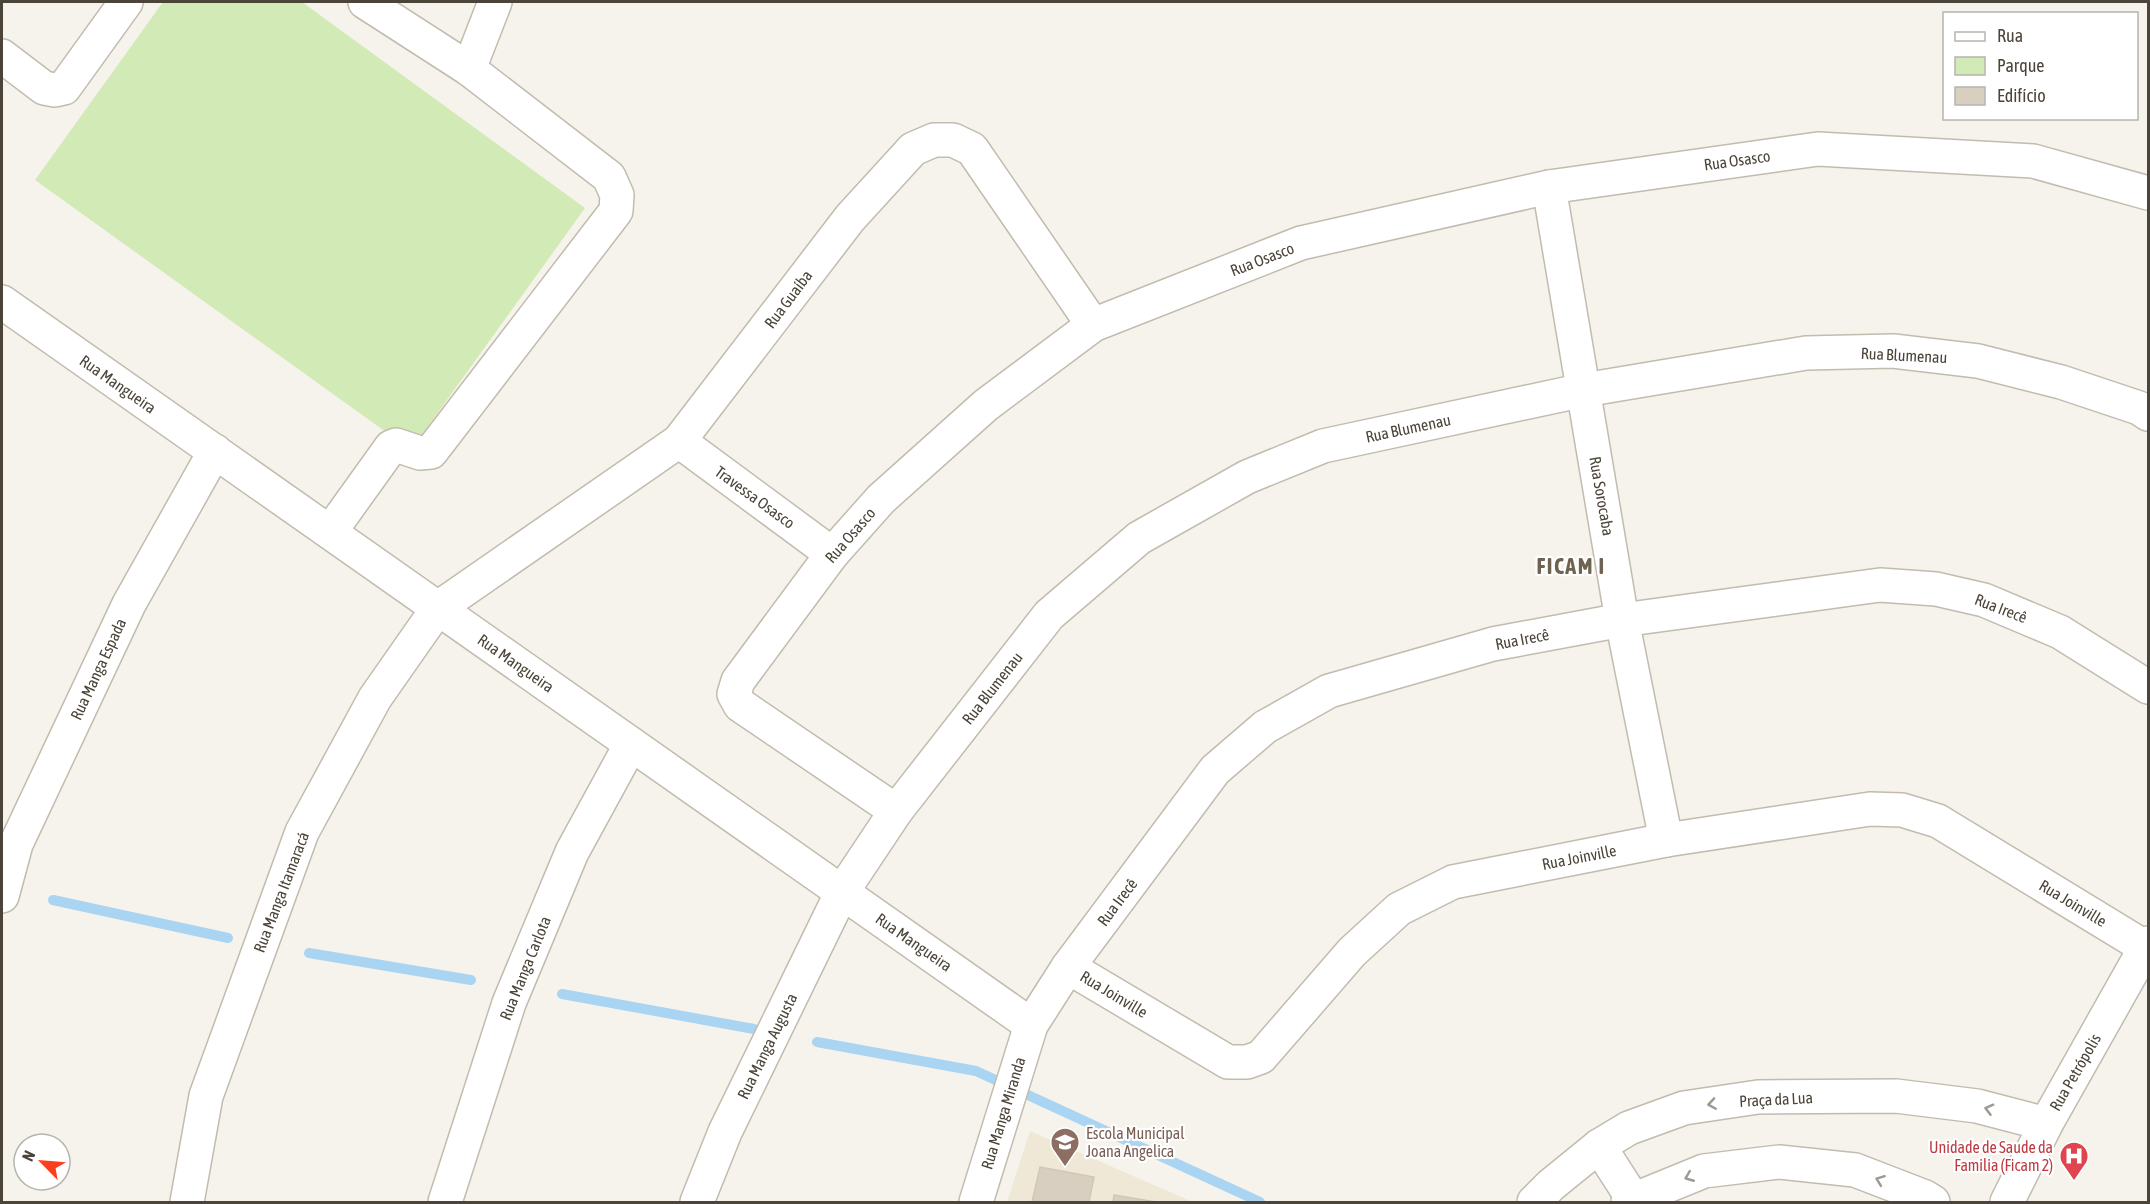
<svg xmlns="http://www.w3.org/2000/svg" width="2150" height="1204" font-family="'Asap Condensed',sans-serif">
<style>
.education{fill:#efe8d6}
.green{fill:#d2eab5}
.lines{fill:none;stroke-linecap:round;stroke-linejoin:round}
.stream{stroke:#a9d4f2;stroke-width:10}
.building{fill:#d8cfc1;stroke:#d3c7b4;stroke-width:1.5}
.minor-casing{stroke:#c2bbae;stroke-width:36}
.minor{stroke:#fff;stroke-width:33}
.oneway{stroke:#9c9892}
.labels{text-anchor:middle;stroke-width:4.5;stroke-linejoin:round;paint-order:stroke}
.street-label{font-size:16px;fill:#4b4439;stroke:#fff}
.education-label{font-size:16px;fill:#785e54;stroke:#fff;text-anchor:start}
.health-label{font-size:16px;fill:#be3a42;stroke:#fff;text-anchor:end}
.district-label{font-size:22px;font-weight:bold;letter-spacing:1.5px;fill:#6e6250;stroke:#fff}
</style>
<rect width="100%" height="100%" fill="#f6f3ec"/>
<!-- education -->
<path class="education" d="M1030,1131L1193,1202H1007Z"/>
<!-- green -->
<path class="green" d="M163,2H302L585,208L411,450L35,180Z"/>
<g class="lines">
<!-- stream -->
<g class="stream">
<path d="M53,900L228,938"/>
<path d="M309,953L471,980"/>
<path d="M562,994L754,1029"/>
<path d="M817,1042L976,1071L1260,1202"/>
</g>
</g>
<!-- building -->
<g class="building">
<path d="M1040,1167L1094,1177L1089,1202H1032Z"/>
<path d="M1114,1195L1156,1202H1113Z"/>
</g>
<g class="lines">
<!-- minor casing -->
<g class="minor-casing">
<g id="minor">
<path d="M2,56L44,88L55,90L64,88L126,2"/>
<path d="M469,69L495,2"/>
<path d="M1549,187L1622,620L1666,840"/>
<path d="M2,302L1031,1025"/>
<path d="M679,441L832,554"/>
<path d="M330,532L391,447L396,445L420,453L431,452L616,211L617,195L609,177L469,69L365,2"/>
<path d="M896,811L740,705L734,694L738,681L832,554L881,499L986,405L1093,325L1301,243L1549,187L1818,149L2033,161L2148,193"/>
<path d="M2,896L16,844L129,604L215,451"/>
<path d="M1068,967L1228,1062H1247L1261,1057L1352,952L1399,909L1453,882L1666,840L1870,809L1902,810L1938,821L2148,949"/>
<path d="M1599,1146L1633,1199"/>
<path d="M187,1202L206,1096L302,832L375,698L438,608L679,441L850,218L913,149L934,140H953L972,149L1093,325"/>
<path d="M445,1202L509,1003L572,852L631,744"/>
<path d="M697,1202L725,1132L842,892L896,811L1049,615L1139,538L1247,477L1323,446L1584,390L1806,353L1893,351L1978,361L2061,382L2139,408L2148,414"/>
<path d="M976,1202L1031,1025L1068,967L1215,770L1265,727L1329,691L1493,644L1622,620L1880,585L1936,589L1984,600L2060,632L2148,687"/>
<path d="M1534,1202L1551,1185L1599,1146L1629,1128L1684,1108L1758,1097L1896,1096L1977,1106L2046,1124"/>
<path d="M1628,1202L1704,1171L1779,1162L1855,1170L1925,1197L1933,1202"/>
<path d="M2007,1202L2046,1124L2148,943"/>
</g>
</g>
<!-- minor -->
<use href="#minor" class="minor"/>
</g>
<!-- one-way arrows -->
<defs><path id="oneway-chevron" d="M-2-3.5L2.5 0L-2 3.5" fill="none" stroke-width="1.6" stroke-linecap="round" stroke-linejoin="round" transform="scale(1.5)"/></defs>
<g class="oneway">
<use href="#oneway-chevron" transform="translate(1712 1104) rotate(171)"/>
<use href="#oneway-chevron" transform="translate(1989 1109) rotate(-165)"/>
<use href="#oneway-chevron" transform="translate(1689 1177) rotate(158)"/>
<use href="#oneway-chevron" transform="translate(1880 1180) rotate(-159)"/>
</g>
<!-- icons -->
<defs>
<g id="school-pin" transform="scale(1.5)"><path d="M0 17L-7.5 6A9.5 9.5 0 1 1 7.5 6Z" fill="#8d6e63" stroke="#fff"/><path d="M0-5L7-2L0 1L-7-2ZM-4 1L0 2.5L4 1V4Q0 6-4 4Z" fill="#fff"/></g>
<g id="hospital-pin" transform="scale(1.5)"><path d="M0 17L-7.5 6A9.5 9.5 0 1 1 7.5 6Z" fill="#e0444e" stroke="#fff"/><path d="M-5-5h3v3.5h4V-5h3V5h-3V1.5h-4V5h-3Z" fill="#fff"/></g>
</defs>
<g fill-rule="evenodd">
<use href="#school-pin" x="1065" y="1142"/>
<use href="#hospital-pin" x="2074" y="1156"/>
</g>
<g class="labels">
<!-- street labels -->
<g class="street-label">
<text transform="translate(1737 160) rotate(-8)" y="6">Rua Osasco</text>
<text transform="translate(1262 259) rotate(-21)" y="6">Rua Osasco</text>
<text transform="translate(788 299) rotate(-53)" y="6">Rua Guaíba</text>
<text transform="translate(1904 355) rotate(3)" y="6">Rua Blumenau</text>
<text transform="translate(118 384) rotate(35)" y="6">Rua Mangueira</text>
<text transform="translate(1408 428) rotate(-12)" y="6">Rua Blumenau</text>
<text transform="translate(1602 496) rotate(80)" y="6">Rua Sorocaba</text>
<text transform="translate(755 497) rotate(36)" y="6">Travessa Osasco</text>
<text transform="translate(850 535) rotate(-49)" y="6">Rua Osasco</text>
<text transform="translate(2001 608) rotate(21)" y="6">Rua Irecê</text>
<text transform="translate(1522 639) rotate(-11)" y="6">Rua Irecê</text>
<text transform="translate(516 663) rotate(35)" y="6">Rua Mangueira</text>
<text transform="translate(98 669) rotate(-65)" y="6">Rua Manga Espada</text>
<text transform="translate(992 688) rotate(-52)" y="6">Rua Blumenau</text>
<text transform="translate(1579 857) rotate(-11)" y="6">Rua Joinville</text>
<text transform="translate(281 892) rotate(-69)" y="6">Rua Manga Itamaracá</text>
<text transform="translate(1117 902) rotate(-53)" y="6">Rua Irecê</text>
<text transform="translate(2073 903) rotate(31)" y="6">Rua Joinville</text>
<text transform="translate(914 942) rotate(35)" y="6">Rua Mangueira</text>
<text transform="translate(525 968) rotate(-68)" y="6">Rua Manga Carlota</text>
<text transform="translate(1114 994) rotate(31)" y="6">Rua Joinville</text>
<text transform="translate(767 1046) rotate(-64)" y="6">Rua Manga Augusta</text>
<text transform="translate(2075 1072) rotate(-60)" y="6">Rua Petrópolis</text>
<text transform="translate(1776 1099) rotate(-3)" y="6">Praça da Lua</text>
<text transform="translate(1003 1113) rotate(-73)" y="6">Rua Manga Miranda</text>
</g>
<!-- education labels -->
<g class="education-label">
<text x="1086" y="1139">Escola Municipal<tspan x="1086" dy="18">Joana Angelica</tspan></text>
</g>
<!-- health labels -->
<g class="health-label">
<text x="2053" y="1153">Unidade de Saude da<tspan x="2053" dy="18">Familia (Ficam 2)</tspan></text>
</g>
<!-- district labels -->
<g class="district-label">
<text x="1571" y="574">FICAM I</text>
</g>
</g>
<!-- border -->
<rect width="2150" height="1204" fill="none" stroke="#4b4439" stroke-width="6"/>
<!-- legend -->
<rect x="1943" y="12" width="195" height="108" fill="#ffffff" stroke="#b7b4b0" stroke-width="1.5"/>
<rect x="1955" y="32" width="30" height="9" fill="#ffffff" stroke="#b7b4b0" stroke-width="1.5"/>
<text x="1997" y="42" font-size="18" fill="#4b4439">Rua</text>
<rect x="1955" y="57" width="30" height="18" fill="#d2eab5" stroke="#b7b4b0" stroke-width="1.5"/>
<text x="1997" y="72" font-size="18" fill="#4b4439">Parque</text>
<rect x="1955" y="87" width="30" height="18" fill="#d8cfc1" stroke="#b7b4b0" stroke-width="1.5"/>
<text x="1997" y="102" font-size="18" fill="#4b4439">Edifício</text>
<!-- north arrow -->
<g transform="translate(42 1162) rotate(295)"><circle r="28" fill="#ffffff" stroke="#b7b4b0" stroke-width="1.5"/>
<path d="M0-4.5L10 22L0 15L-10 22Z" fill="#fc3f1d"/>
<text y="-9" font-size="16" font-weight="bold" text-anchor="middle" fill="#4b4439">N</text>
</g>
</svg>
